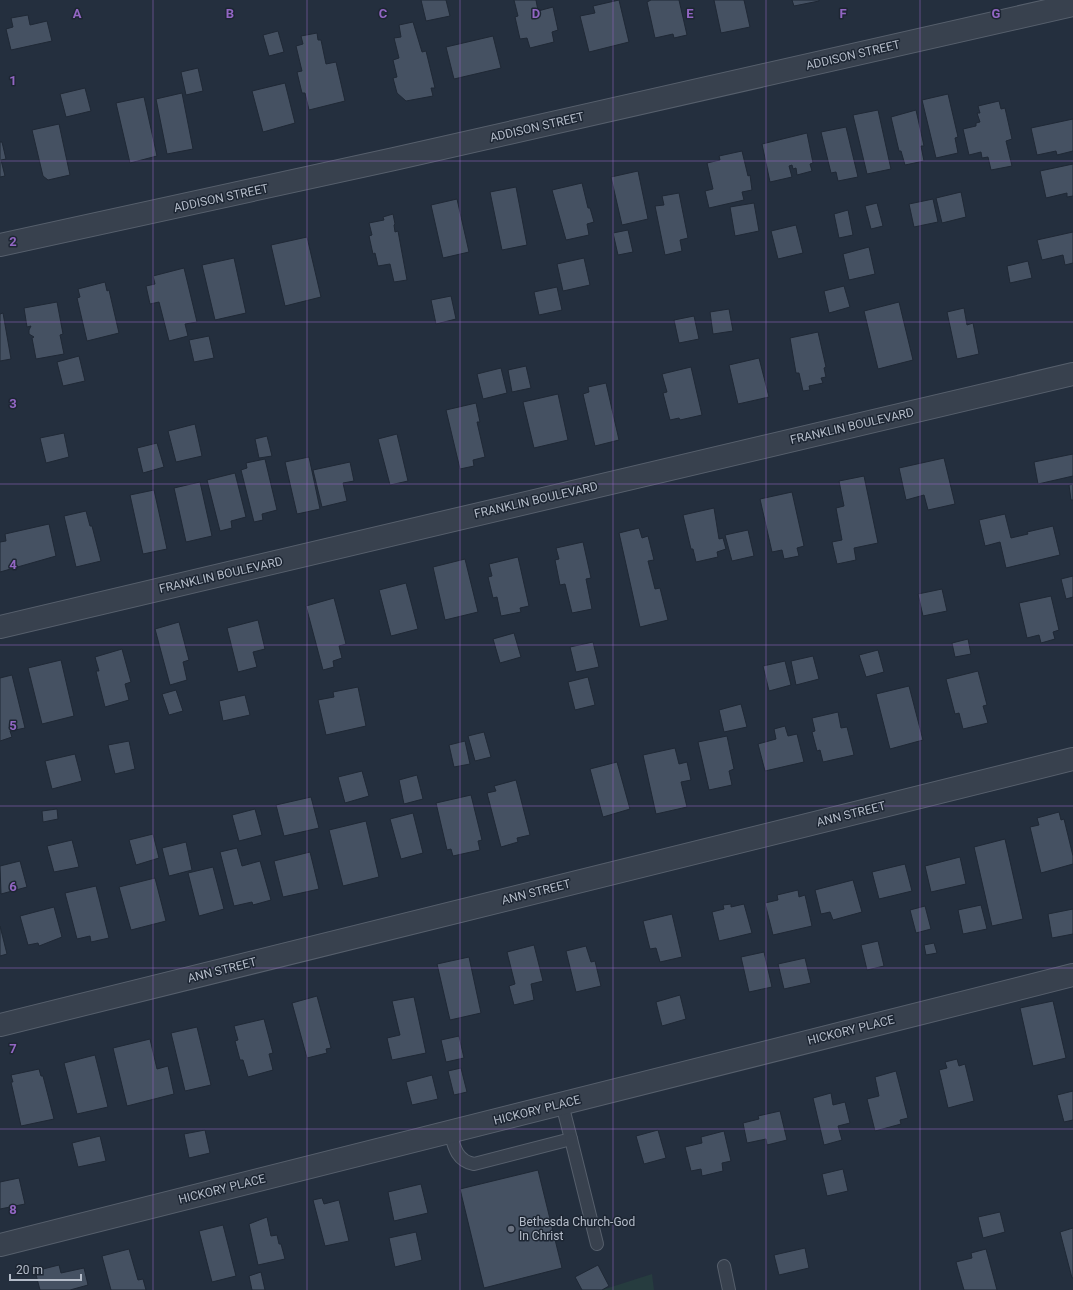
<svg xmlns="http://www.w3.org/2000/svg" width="1073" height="1290" font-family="Roboto,sans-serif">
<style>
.green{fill:#263c3f}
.building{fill:#455162;stroke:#1f2835}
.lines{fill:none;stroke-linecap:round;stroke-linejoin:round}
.lane-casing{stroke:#565f6c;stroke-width:14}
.street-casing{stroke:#565f6c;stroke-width:24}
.lane{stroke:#38414e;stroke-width:12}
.street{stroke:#38414e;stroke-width:22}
.grid{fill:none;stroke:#9266c3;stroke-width:1;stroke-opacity:0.55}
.worship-dot{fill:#6b7280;stroke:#1d2633;stroke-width:1.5}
.labels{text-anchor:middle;stroke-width:3;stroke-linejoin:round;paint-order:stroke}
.street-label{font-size:12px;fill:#b4bcc9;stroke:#1d2633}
.poi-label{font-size:12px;fill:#b4bcc9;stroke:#1d2633;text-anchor:start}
.grid-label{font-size:13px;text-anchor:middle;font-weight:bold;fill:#9266c3;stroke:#1d2633;stroke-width:3;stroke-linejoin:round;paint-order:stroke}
</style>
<rect width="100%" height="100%" fill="#242f3e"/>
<!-- green -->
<path class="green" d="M652,1274L654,1290H602Z"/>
<!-- building -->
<g class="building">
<path d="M421,0H446L450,16L426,21Z"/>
<path d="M514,0H536L538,11L553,7L558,30L552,32L554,42L530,48L527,38L520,39L515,17L518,16Z"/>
<path d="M619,0L629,42L589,52L580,16L595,13L593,6Z"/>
<path d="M651,0H679L687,35L674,38L673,34L655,38L647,2Z"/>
<path d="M714,0H744L750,27L721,33Z"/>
<path d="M792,0H819V1L794,6Z"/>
<path d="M28,15L30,25L47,21L52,41L11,50L6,29L13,27L11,18Z"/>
<path d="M413,22L422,52L426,51L435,88H431L433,96L406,101L397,93L393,78L397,77L393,60L399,58L394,38L401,37L399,25Z"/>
<path d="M278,31L284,52L269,56L263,35Z"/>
<path d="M317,33L318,40H321L326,64L336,62L345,101L309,110L305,93H302L297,72L302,71L296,46L303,44L301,36Z"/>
<path d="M493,36L501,68L454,79L446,47Z"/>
<path d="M198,68L203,91L186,95L181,72Z"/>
<path d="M285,83L295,123L263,132L252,91Z"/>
<path d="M85,88L91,111L66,117L60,94Z"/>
<path d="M182,93L193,149L167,154L156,99Z"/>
<path d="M948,94L958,137L955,138L958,153L936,158L922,100Z"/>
<path d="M144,97L157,156L130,163L116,103Z"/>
<path d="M999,101L1001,109L1005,108L1012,139L1006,141L1012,166L991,170L988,157L982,158L981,152L969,155L963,129L976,126V123L980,122L977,113H980L978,106Z"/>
<path d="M878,110L891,169L867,174L853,115Z"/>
<path d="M916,110L924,146H921L924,161L905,165L901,151H899L891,117Z"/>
<path d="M1073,119V151L1057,155L1056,151L1037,155L1031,128Z"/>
<path d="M59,124L70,175L48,180L43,176L32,130Z"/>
<path d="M846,127L858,177L838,181L836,172L831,173L821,132Z"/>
<path d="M807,133L813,163L810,164L812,171L797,175L796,168L793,169L792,165L789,166L792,177L770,182L762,144Z"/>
<path d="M0,142H2L6,159L1,160L5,176L0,177Z"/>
<path d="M742,151L748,176L750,175L752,190L742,192L744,200L709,208L705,191L713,189L707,163L720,160L719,156Z"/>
<path d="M1073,164V196L1067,197V193L1046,198L1040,171Z"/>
<path d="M638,171L648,219L622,225L611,177Z"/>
<path d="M582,183L588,208H590L594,222L587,224L589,235L566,240L552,190Z"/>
<path d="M516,187L527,245L502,250L490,192Z"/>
<path d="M961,192L966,217L942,223L936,198Z"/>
<path d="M679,193L688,238L680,240L682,251L665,255L655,206L664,205L662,196Z"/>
<path d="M457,199L469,252L443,258L431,205Z"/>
<path d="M933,199L938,222L914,227L909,204Z"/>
<path d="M754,203L759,231L735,236L730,207Z"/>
<path d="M877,203L883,226L871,229L865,206Z"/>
<path d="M848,210L853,235L839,238L834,214Z"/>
<path d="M393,214L395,224L394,225L395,232L398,231L407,280L394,282L390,264L378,266L375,253L373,254L369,236L372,235L369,223L384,220L383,217Z"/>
<path d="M796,225L803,253L778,259L771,231Z"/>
<path d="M628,230L633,252L618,255L613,233Z"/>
<path d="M1073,232V263L1065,265L1063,255L1042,260L1037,240Z"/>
<path d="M307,237L321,297L285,306L271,245Z"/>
<path d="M869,247L875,274L849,280L843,254Z"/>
<path d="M234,258L246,313L215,320L202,265Z"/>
<path d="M584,258L590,285L563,291L557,264Z"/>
<path d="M1028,261L1032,278L1010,283L1007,266Z"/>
<path d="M184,268L197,322L185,324L188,336L169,341L159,302L150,304L146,286L155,284L153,276Z"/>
<path d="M105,282L107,291L109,290L119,333L87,341L77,298L80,297L78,289Z"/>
<path d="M844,286L850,307L829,313L824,291Z"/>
<path d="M557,287L562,310L539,315L534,292Z"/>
<path d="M451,296L456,319L436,324L431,300Z"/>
<path d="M57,302L63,334L60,335L64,354L36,359L32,338L34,337L29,334V330L31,326L27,327L24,308Z"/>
<path d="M899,302L913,360L878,369L864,311Z"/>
<path d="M964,308L967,325L973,323L979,354L957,359L947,312Z"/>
<path d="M729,309L733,331L713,334L710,312Z"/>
<path d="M3,313L11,359L0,361V314Z"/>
<path d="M694,316L699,339L679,343L674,320Z"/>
<path d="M818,332L826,367L824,368L826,377L821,378L823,383L809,386L810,390L803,391L799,373H796L790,338Z"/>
<path d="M209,336L214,358L194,362L189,340Z"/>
<path d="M79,356L85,381L63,386L57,362Z"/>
<path d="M759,358L769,397L738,404L729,365Z"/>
<path d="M526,366L531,388L512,392L508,370Z"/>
<path d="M691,367L702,415L680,420L679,418L670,420L663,393L667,392L662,374Z"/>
<path d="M501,368L507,393L483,399L477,374Z"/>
<path d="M606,383L619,440L595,446L583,394L589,392L588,387Z"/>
<path d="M558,394L568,440L534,448L523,402Z"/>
<path d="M476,403L480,422H477L485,457L473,460L474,466L460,469L446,410Z"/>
<path d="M195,424L202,456L176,462L168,431Z"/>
<path d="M64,433L69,457L46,463L40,438Z"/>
<path d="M397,434L408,481L390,485L378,439Z"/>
<path d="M267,436L272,456L259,458L255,439Z"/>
<path d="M157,443L164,467L143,473L137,448Z"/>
<path d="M1073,454V476L1038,484L1034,462Z"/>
<path d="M309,457L320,509L297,514L285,462Z"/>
<path d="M944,458L955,504L928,510L924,495L906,500L899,468Z"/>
<path d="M265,459L277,510L262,514L263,520L254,522L241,470L247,468L246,463Z"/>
<path d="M350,462L354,481L343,483L347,501L322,507L313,470Z"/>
<path d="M235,473L246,517L231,521L232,528L220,531L207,480Z"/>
<path d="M864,476L878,543L854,548L856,560L837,564L832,542L842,540L836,508L844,506L839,481Z"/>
<path d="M200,482L212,536L186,542L174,488Z"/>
<path d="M1073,484V500H1071L1069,485Z"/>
<path d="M154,490L167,549L143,554L130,495Z"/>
<path d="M792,492L804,546L797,548L799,556L784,559L782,550L772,552L760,499Z"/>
<path d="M714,508L719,539L723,538L726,549L717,552L718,557L696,562L693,549H691L683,515Z"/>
<path d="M86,511L90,526H92L101,561L76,567L64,516Z"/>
<path d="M1005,514L1011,538L1028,534L1027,532L1053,526L1060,555L1006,568L1000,542L985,546L979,520Z"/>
<path d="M49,524L56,556L0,572V542L6,541L5,534Z"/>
<path d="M639,528L642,538L648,536L654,560L648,561L655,589L660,588L668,620L640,627L619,533Z"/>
<path d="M748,530L754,556L732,561L725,535Z"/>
<path d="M583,542L591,578L586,579L592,609L572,613L565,584L560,585L555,560L559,559L556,548Z"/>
<path d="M518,557L529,606L520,608L521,612L501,616L497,597L493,598L488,577L492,576L489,564Z"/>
<path d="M465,559L478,612L445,620L433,567Z"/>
<path d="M1073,576V597L1066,599L1061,579Z"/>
<path d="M406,583L418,629L391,636L379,590Z"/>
<path d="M942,589L947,611L923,616L918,594Z"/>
<path d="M1051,596L1059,630L1053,632L1055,639L1041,643L1039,635L1027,638L1019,603Z"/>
<path d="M334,598L346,644L339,646L342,658L333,661L334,667L323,670L306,606Z"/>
<path d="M258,620L265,649L253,652L257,667L238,672L227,628Z"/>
<path d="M179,622L189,660L183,662L187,680L170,685L155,629Z"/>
<path d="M514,633L521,657L500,663L493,639Z"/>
<path d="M968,639L971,654L955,657L952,643Z"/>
<path d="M593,642L599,667L576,672L570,647Z"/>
<path d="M122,649L131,682L125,684L129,700L105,707L96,671H99L95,657Z"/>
<path d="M878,650L884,672L866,677L859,655Z"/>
<path d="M813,656L819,679L796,685L791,661Z"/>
<path d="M61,660L74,716L42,724L28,668Z"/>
<path d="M785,661L791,685L769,691L763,666Z"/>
<path d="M978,671L987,705L983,706L988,723L963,729L959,713L955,714L946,679Z"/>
<path d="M12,675L25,728L10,731L12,737L0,741V678Z"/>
<path d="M588,677L595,705L575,710L568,682Z"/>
<path d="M909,686L923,740L890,749L876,694Z"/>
<path d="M358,687L366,726L326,735L318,700L334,697L333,692Z"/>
<path d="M176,690L183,711L169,715L162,694Z"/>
<path d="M245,695L250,715L223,721L219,701Z"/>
<path d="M741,704L747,727L724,732L719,710Z"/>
<path d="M838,712L841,728L847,727L854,755L823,762L820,750L817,751L812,732L815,731L812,718Z"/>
<path d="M785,726L788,736L797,734L804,762L765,771L758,744L776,739L774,729Z"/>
<path d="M484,732L491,757L475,761L468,736Z"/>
<path d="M727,736L734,769L729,771L732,785L709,790L698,742Z"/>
<path d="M129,741L135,769L115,774L108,745Z"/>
<path d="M465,741L470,764L454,767L449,745Z"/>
<path d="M675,748L679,764L687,762L691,780L681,782L687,807L656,814L643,755Z"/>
<path d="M75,754L82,781L52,789L45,761Z"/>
<path d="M617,762L630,809L603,817L590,769Z"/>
<path d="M362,771L369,796L345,803L338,777Z"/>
<path d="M417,775L423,799L404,804L399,780Z"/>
<path d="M516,780L530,835L517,838L518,842L501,847L487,793L496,791L494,786Z"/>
<path d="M471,795L482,840L478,841L480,850L453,856L451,849L447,850L436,803Z"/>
<path d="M311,797L319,828L284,836L276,805Z"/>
<path d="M57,809L58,819L43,822L42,811Z"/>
<path d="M255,809L262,835L239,841L232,815Z"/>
<path d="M1059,812L1061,820L1064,819L1073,856V864L1041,873L1030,827L1039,825L1037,818Z"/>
<path d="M413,813L423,853L401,859L390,819Z"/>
<path d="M366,821L379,877L343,886L329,830Z"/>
<path d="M153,834L159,858L136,865L129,840Z"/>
<path d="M1005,839L1023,919L992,926L974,847Z"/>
<path d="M72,840L79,867L54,872L47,846Z"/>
<path d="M186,842L192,870L169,876L162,848Z"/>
<path d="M237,848L242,866L260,861L271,900L253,905L252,902L234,906L220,852Z"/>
<path d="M310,852L319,889L283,897L274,861Z"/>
<path d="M960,857L966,884L931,892L925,866Z"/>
<path d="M20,861L27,887L1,894L0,866Z"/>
<path d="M905,864L912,891L879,899L872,872Z"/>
<path d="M213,867L224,909L199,916L188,873Z"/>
<path d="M155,878L166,921L131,930L119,887Z"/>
<path d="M853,880L862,912L833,920L830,912L821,914L815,890Z"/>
<path d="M96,886L109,938L91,942L90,936L77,939L65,893Z"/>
<path d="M798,890L799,897L805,895L812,926L773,935L765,903L778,900L777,895Z"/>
<path d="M731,904V907L744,904L752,933L719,941L712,912L724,909L723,905Z"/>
<path d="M981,905L987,929L963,934L958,910Z"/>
<path d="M925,906L931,929L916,933L910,910Z"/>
<path d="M54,907L62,937L39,946L38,943L28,945L20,916Z"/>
<path d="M1073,909V934L1052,938L1048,914Z"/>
<path d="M672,914L682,957L660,962L656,948L650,949L643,921Z"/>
<path d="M0,926L7,954L0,956Z"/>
<path d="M878,941L884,966L867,970L861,945Z"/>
<path d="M934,943L937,953L926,955L924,945Z"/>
<path d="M534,945L543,981L531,984L534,1000L514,1005L509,986L515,984L507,952Z"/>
<path d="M586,946L591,962L595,961L601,986L576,992L566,951Z"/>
<path d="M764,952L772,987L749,992L741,957Z"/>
<path d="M469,957L481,1013L450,1020L437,964Z"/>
<path d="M805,958L811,983L784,989L778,964Z"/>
<path d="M680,995L686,1019L662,1026L656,1002Z"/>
<path d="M317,996L331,1048L326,1049L327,1053L307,1058L292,1003Z"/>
<path d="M414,997L426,1053L392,1060L387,1038L400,1035L392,1001Z"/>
<path d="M1053,1001L1066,1058L1033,1066L1020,1008Z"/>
<path d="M264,1019L273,1053L269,1054L273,1070L248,1077L243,1060H240L235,1041L238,1040L234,1026Z"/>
<path d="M197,1027L211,1085L185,1091L171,1033Z"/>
<path d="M459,1036L464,1058L446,1062L441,1040Z"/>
<path d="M150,1039L157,1069L168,1066L174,1094L127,1106L113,1048Z"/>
<path d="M95,1055L108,1107L77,1114L64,1063Z"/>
<path d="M957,1059L959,1066L965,1064L974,1101L948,1108L939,1070L947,1068L945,1062Z"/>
<path d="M461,1068L467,1092L454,1095L448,1071Z"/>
<path d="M39,1069L41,1076H43L54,1119L21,1126L11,1082H13L11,1075Z"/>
<path d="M896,1071L908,1118L900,1120L901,1124L875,1131L867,1099L879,1096L875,1077Z"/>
<path d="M432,1075L438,1099L412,1105L406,1082Z"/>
<path d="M1073,1091V1120L1064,1122L1057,1095Z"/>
<path d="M831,1093L833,1105L845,1102L850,1123L838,1126L842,1140L824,1145L813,1098Z"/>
<path d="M780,1111L787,1140L767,1145L766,1139L747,1143L743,1123L759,1119L758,1116Z"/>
<path d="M205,1130L210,1153L189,1158L184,1134Z"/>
<path d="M658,1130L666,1158L644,1164L636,1136Z"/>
<path d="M724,1131L731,1161L722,1163L723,1171L702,1176L701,1169L691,1171L685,1147L702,1143L701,1137Z"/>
<path d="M100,1136L106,1161L78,1167L72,1143Z"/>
<path d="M843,1169L848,1191L827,1196L822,1174Z"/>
<path d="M538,1170L562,1268L484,1288L460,1189Z"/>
<path d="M19,1178L25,1204L0,1209V1182Z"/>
<path d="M421,1184L428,1213L394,1221L388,1192Z"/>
<path d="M322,1198L324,1204L339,1200L349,1241L325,1246L313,1200Z"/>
<path d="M1000,1212L1005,1232L983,1238L978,1217Z"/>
<path d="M267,1217L271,1236L277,1235L279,1244H281L285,1259L258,1265L249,1224Z"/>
<path d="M223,1225L236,1276L212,1282L199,1231Z"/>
<path d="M1073,1228V1278H1072L1060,1232Z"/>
<path d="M416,1232L422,1260L395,1267L389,1238Z"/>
<path d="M805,1248L809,1268L779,1275L774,1255Z"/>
<path d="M129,1249L138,1280L143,1279L146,1290H111L102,1256Z"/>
<path d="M986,1249L997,1290H964L956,1262L972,1258L971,1253Z"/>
<path d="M59,1265L61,1273L84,1268L88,1285L70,1290H40L35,1271Z"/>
<path d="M598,1265L609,1286L602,1290H582L575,1277Z"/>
<path d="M261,1272L265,1290H252L249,1276Z"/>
</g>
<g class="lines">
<!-- lane casing -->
<g class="lane-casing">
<g id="lane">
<path d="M450,1132C454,1147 457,1161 474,1164L571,1139L562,1104"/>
<path d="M571,1139L597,1244"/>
<path d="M724,1266L729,1290"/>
</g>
</g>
<!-- street casing -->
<g class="street-casing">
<g id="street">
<path d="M0,245L394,159L1073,5"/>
<path d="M0,627L1073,374"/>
<path d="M0,1025L1073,759"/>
<path d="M0,1245L1073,975"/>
</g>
</g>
<!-- lane -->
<use href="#lane" class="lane"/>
<!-- street -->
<use href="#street" class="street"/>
</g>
<!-- grid -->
<path class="grid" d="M153,0V1290M307,0V1290M460,0V1290M613,0V1290M766,0V1290M920,0V1290M0,161H1073M0,322H1073M0,484H1073M0,645H1073M0,806H1073M0,968H1073M0,1129H1073"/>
<!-- markers -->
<circle class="worship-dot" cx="511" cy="1229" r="4"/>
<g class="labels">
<!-- street labels -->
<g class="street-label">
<text transform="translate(853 55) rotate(-13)" y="4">ADDISON STREET</text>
<text transform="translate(537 127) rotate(-13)" y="4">ADDISON STREET</text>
<text transform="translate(221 198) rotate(-12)" y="4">ADDISON STREET</text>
<text transform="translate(852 426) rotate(-13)" y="4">FRANKLIN BOULEVARD</text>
<text transform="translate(536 500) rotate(-13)" y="4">FRANKLIN BOULEVARD</text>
<text transform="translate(221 575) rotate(-13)" y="4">FRANKLIN BOULEVARD</text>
<text transform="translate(851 814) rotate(-14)" y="4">ANN STREET</text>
<text transform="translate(536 892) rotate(-14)" y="4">ANN STREET</text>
<text transform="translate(222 970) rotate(-14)" y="4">ANN STREET</text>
<text transform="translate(851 1030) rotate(-14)" y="4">HICKORY PLACE</text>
<text transform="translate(537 1110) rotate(-14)" y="4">HICKORY PLACE</text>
<text transform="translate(222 1189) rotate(-14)" y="4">HICKORY PLACE</text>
</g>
<!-- poi labels -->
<g class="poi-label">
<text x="519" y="1226">Bethesda Church-God<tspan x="519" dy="14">In Christ</tspan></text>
</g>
</g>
<g class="grid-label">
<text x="77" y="18">A</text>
<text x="230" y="18">B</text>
<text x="383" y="18">C</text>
<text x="536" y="18">D</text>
<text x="690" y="18">E</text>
<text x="843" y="18">F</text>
<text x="996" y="18">G</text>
<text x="13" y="85">1</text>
<text x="13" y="246">2</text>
<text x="13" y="408">3</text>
<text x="13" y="569">4</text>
<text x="13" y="730">5</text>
<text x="13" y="891">6</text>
<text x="13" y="1053">7</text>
<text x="13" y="1214">8</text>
</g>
<!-- scale -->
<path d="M10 1274v6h71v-6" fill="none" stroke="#b4bcc9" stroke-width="2"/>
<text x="16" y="1274" font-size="12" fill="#b4bcc9" stroke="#1d2633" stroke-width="3" paint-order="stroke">20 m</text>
</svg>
